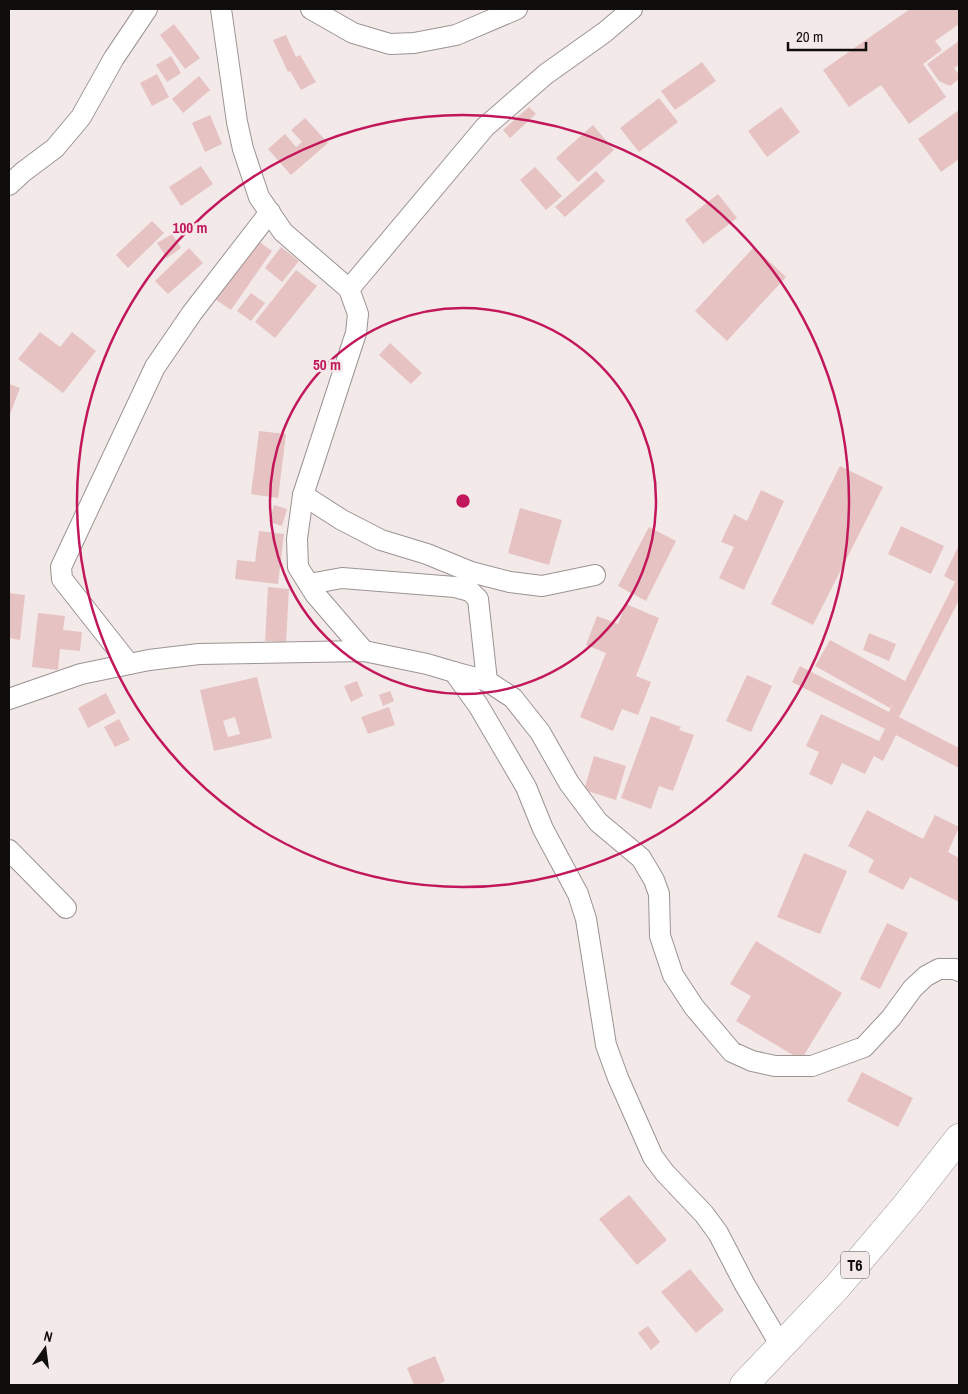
<svg xmlns="http://www.w3.org/2000/svg" width="968" height="1394" font-family="'Archivo Narrow',sans-serif">
<style>
.building{fill:#e6c3c2;fill-rule:evenodd}
.lines{fill:none;stroke-linecap:round;stroke-linejoin:round}
.minor-casing{stroke:#9c9393;stroke-width:22}
.trunk-casing{stroke:#9c9393;stroke-width:29}
.minor{stroke:#fff;stroke-width:20}
.trunk{stroke:#fff;stroke-width:28}
.ring{fill:none;stroke:#c2185b;stroke-width:2.5}
.labels{text-anchor:middle;stroke-width:5;stroke-linejoin:round;paint-order:stroke}
.shield{fill:#f3e9e9;stroke:#554f4f;stroke-width:1}
.shield-label{font-size:16px;font-weight:bold;fill:#110d0d}
.centre{fill:#c2185b;stroke:#f3e9e9;stroke-width:2.5}
.ring-label{font-size:15px;text-anchor:middle;font-weight:bold;fill:#c2185b;stroke:#f3e9e9;stroke-width:5;stroke-linejoin:round;paint-order:stroke}
</style>
<rect width="100%" height="100%" fill="#f3e9e9"/>
<!-- building -->
<g class="building">
<path d="M910,9H959V24L935,41L942,50L923,64L946,97L909,124L881,85L849,107L823,70Z"/>
<path d="M174,24L200,58L185,69L160,35Z"/>
<path d="M286,35L296,57L300,55L316,82L301,90L290,71L288,72L273,40Z"/>
<path d="M959,41V65L954,68L959,75V79L950,86L939,81L927,64Z"/>
<path d="M171,56L181,73L167,82L156,65Z"/>
<path d="M702,62L716,81L675,110L661,91Z"/>
<path d="M157,74L169,97L152,106L140,83Z"/>
<path d="M199,76L210,90L183,113L172,99Z"/>
<path d="M659,98L678,122L639,152L620,128Z"/>
<path d="M529,107L536,114L510,138L503,130Z"/>
<path d="M781,107L800,132L767,157L748,131Z"/>
<path d="M959,110V159L941,172L918,139Z"/>
<path d="M210,115L222,144L205,152L192,123Z"/>
<path d="M305,118L328,143L291,175L268,149L285,134L296,147L302,142L291,130Z"/>
<path d="M593,125L614,150L578,182L556,158Z"/>
<path d="M201,166L213,184L181,206L169,187Z"/>
<path d="M535,167L562,196L546,210L520,180Z"/>
<path d="M596,171L605,181L565,217L555,207Z"/>
<path d="M718,194L737,218L703,244L685,220Z"/>
<path d="M152,221L164,233L128,268L116,255Z"/>
<path d="M172,234L181,248L167,258L157,243Z"/>
<path d="M257,240L272,251L231,310L215,299Z"/>
<path d="M281,247L299,261L282,282L265,268Z"/>
<path d="M754,247L786,277L727,341L695,311Z"/>
<path d="M189,248L203,263L168,294L155,281Z"/>
<path d="M296,270L317,286L275,338L255,322Z"/>
<path d="M251,293L265,303L251,321L237,311Z"/>
<path d="M40,332L60,347L72,332L96,351L63,393L18,359Z"/>
<path d="M390,343L422,373L411,384L379,355Z"/>
<path d="M9,384L20,388L9,417Z"/>
<path d="M259,431L286,434L278,498L251,494Z"/>
<path d="M840,466L883,487L813,625L771,604Z"/>
<path d="M761,490L784,501L744,590L719,578L734,547L721,542L734,514L747,521Z"/>
<path d="M274,505L287,509L282,526L269,522Z"/>
<path d="M520,508L562,520L549,565L508,553Z"/>
<path d="M901,526L944,546L931,574L888,554Z"/>
<path d="M649,527L676,541L646,601L618,586Z"/>
<path d="M259,531L284,534L278,584L235,579L237,560L255,562Z"/>
<path d="M959,545V600L899,717L959,748V768L896,735L883,761L874,756L865,774L842,763L832,785L809,774L819,752L806,746L821,714L879,741L885,729L792,682L800,666L889,712L893,703L890,708L815,666L830,640L905,681L955,582L944,576Z"/>
<path d="M268,587L289,589L286,642L265,641Z"/>
<path d="M9,593L25,595L20,640L9,638Z"/>
<path d="M626,604L659,618L636,676L651,682L638,715L622,709L613,731L580,717L606,653L586,645L597,616L618,624Z"/>
<path d="M38,613L65,616L63,630L82,632L80,651L60,649L58,670L32,667Z"/>
<path d="M869,633L896,644L889,661L863,650Z"/>
<path d="M747,675L772,686L751,732L726,721Z"/>
<path d="M257,677L272,738L214,751L200,690ZM235,717L240,734L228,737L223,721Z"/>
<path d="M357,681L363,696L351,702L344,686Z"/>
<path d="M390,691L394,701L383,706L379,695Z"/>
<path d="M106,693L116,713L88,728L78,708Z"/>
<path d="M389,707L395,725L368,734L361,717Z"/>
<path d="M651,716L681,727L679,730L694,735L673,791L659,786L651,809L621,798Z"/>
<path d="M119,719L130,740L115,747L104,727Z"/>
<path d="M594,756L626,766L616,800L584,790Z"/>
<path d="M867,810L923,839L935,815L959,827L948,852L959,858V902L910,877L903,890L868,872L874,860L848,846Z"/>
<path d="M804,853L847,871L820,934L777,917Z"/>
<path d="M887,923L908,933L880,989L860,979Z"/>
<path d="M756,941L842,993L801,1060L736,1021L751,996L730,984Z"/>
<path d="M862,1072L913,1098L898,1127L847,1101Z"/>
<path d="M629,1195L667,1240L637,1265L599,1219Z"/>
<path d="M690,1269L724,1310L696,1333L661,1292Z"/>
<path d="M648,1326L660,1342L651,1350L638,1333Z"/>
<path d="M435,1356L445,1381L437,1385H414L407,1368Z"/>
</g>
<g class="lines">
<!-- minor casing -->
<g class="minor-casing">
<g id="minor">
<path d="M221,9L237,122L243,149L259,197L283,232L349,289L358,314L356,333L303,495L297,539L298,567L315,594L364,651"/>
<path d="M311,9L353,33L390,44L414,43L456,35L517,9"/>
<path d="M9,185L23,172L55,148L81,117L114,58L147,9"/>
<path d="M349,289L485,127L546,74L605,32L632,9"/>
<path d="M303,495L342,520L381,540L427,554L471,572L510,582L542,586L595,575"/>
<path d="M309,584L342,578L455,587L470,591L478,599L487,681"/>
<path d="M129,664L62,579L61,567L155,367L192,313L270,212"/>
<path d="M454,672L478,705L526,787L543,829L578,894L586,919L606,1045L618,1078L653,1157L665,1173L704,1214L718,1233L745,1285L781,1346"/>
<path d="M9,699L81,674L149,660L199,654L364,651L427,664L454,672L487,681L513,698L540,732L569,783L598,822L641,858L654,880L659,894L660,936L673,975L694,1007L732,1052L752,1061L775,1066H812L864,1047L891,1018L913,988L926,976L939,969H955L959,971"/>
<path d="M9,850L66,908"/>
</g>
</g>
<!-- trunk casing -->
<g class="trunk-casing">
<path id="trunk" d="M744,1385L837,1287L908,1203L959,1138"/>
</g>
<!-- minor -->
<use href="#minor" class="minor"/>
<!-- trunk -->
<use href="#trunk" class="trunk"/>
</g>
<!-- distance rings -->
<g class="ring">
<circle cx="463" cy="501" r="193"/>
<circle cx="463" cy="501" r="386"/>
</g>
<g class="labels">
<!-- shield labels -->
<rect class="shield" x="841" y="1251.5" width="28" height="27" rx="4"/>
<g class="shield-label">
<text x="855" y="1271">T6</text>
</g>
</g>
<circle cx="463" cy="501" r="8" class="centre"/>
<g class="ring-label">
<text x="190" y="233">100 m</text>
<text x="327" y="370">50 m</text>
</g>
<!-- border -->
<rect width="968" height="1394" fill="none" stroke="#110d0d" stroke-width="20"/>
<!-- north arrow -->
<g transform="translate(45 1349) rotate(14)" stroke="#f3e9e9" stroke-width="4" paint-order="stroke">
<path d="M0-4L9 19L0 12L-9 19Z" fill="#110d0d"/>
<text y="-8" font-size="14" font-weight="bold" text-anchor="middle" fill="#110d0d">N</text>
</g>
<!-- scale -->
<path d="M788 42v8h78v-8" fill="none" stroke="#110d0d" stroke-width="2.5"/>
<text x="796" y="42" font-size="15" fill="#110d0d" stroke="#f3e9e9" stroke-width="4" paint-order="stroke">20 m</text>
</svg>
